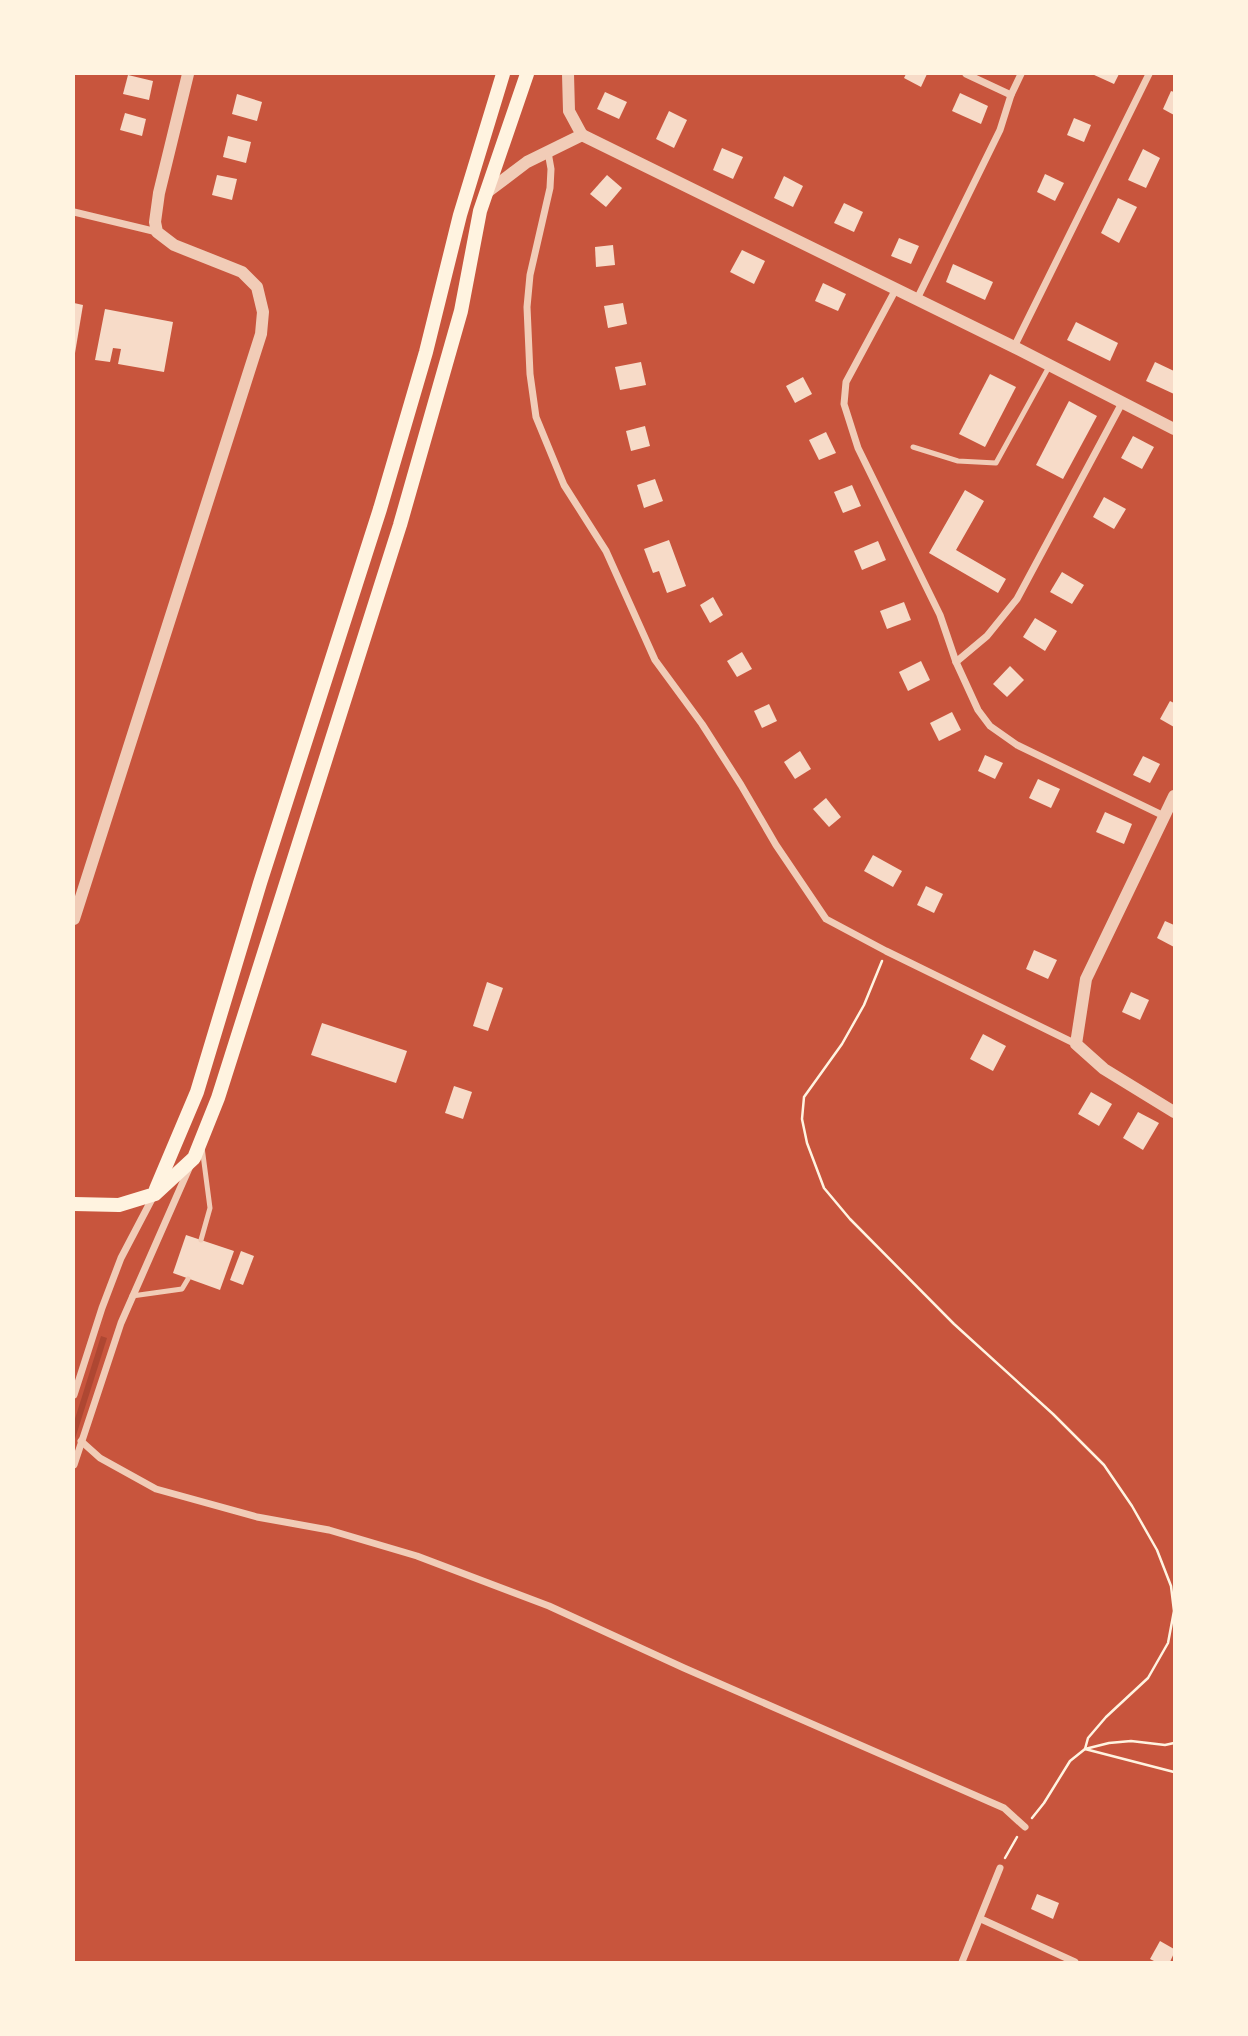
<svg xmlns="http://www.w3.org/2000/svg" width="1248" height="2036" font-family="Ubuntu,sans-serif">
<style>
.green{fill:#ae4732}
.building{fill:#f7dbc8}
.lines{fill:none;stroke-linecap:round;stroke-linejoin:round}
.path{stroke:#fff3e0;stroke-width:2.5}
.service{stroke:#f1ccb7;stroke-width:5}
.minor{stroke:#f1ccb7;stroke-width:7}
.tertiary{stroke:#f1ccb7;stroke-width:12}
.secondary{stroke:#fff3e0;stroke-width:14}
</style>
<rect width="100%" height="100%" fill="#c8553d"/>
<!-- green -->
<path class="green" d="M101,1336L107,1338L74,1442V1422Z"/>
<!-- building -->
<g class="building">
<path d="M906,74H927L921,87L904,78Z"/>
<path d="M1092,74H1119L1114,84Z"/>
<path d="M128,75L153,81L149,100L123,94Z"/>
<path d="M1171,91L1174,92V115L1163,109Z"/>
<path d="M605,92L627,102L619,119L597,109Z"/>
<path d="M960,93L988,106L981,124L952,111Z"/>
<path d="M237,94L262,102L257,121L232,114Z"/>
<path d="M669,111L687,120L674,148L656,139Z"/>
<path d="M125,113L146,119L142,136L120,130Z"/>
<path d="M1074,118L1091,125L1084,142L1067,135Z"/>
<path d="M228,136L251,142L246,163L223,157Z"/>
<path d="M722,148L743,157L733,179L713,170Z"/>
<path d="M1143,149L1160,158L1146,188L1128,180Z"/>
<path d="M1045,174L1064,183L1055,201L1037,192Z"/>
<path d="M217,175L237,179L232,200L212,195Z"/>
<path d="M607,175L622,188L606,207L590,194Z"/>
<path d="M784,176L803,186L793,207L774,198Z"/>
<path d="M1118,198L1137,207L1119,243L1101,233Z"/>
<path d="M844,203L863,212L854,232L834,223Z"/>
<path d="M899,238L919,246L911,264L891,256Z"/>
<path d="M613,245L615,265L596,267L595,247Z"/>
<path d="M742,250L765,261L754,284L730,272Z"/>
<path d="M953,264L993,282L985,300L946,282Z"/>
<path d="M823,283L846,294L838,311L815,301Z"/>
<path d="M74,303L83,305L75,353L74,352Z"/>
<path d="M623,303L627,324L608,328L604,306Z"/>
<path d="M105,309L173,322L164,372L118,364L121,349L113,348L110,362L95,360Z"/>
<path d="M1076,322L1118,343L1110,361L1067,340Z"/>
<path d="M641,362L646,385L620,390L615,367Z"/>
<path d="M1155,362L1174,371V394L1146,381Z"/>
<path d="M990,374L1016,387L985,447L959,434Z"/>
<path d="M803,377L812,394L795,403L786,386Z"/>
<path d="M1069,401L1097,416L1063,479L1036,465Z"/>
<path d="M645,426L650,446L631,451L626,431Z"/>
<path d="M826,432L836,453L819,460L809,440Z"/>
<path d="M1133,436L1154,447L1142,469L1121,458Z"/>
<path d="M655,479L663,501L644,508L637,485Z"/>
<path d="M852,485L861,506L843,513L834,492Z"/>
<path d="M965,490L984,501L956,550L1006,579L998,593L929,553Z"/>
<path d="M1104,497L1126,509L1114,529L1093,517Z"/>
<path d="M669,540L686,586L667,593L659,571L653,573L644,549Z"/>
<path d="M878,541L886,560L862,570L854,551Z"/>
<path d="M1062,572L1084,585L1072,604L1050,592Z"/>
<path d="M713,597L723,615L710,623L700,605Z"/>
<path d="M904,602L911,620L887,629L880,611Z"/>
<path d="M1035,618L1057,631L1045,651L1023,637Z"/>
<path d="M742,652L752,669L737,677L727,661Z"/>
<path d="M921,661L930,680L908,691L899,672Z"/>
<path d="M1010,666L1024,680L1007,697L993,684Z"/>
<path d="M1170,701L1174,703V727L1160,719Z"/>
<path d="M769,704L777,721L762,728L754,711Z"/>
<path d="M952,712L961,730L939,741L930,723Z"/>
<path d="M800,751L811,769L795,779L784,762Z"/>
<path d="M985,755L1003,763L995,779L978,771Z"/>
<path d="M1143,756L1160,764L1150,783L1133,775Z"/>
<path d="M1038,779L1060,789L1051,808L1029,798Z"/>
<path d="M826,798L841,817L829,827L813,809Z"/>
<path d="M1105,812L1132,824L1124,844L1096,832Z"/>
<path d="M873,855L902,871L893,887L864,871Z"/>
<path d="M926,886L943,894L934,913L917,905Z"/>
<path d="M1165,921L1174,925V947L1157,938Z"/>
<path d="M1034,950L1057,960L1048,979L1026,969Z"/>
<path d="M487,982L503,988L488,1031L473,1026Z"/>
<path d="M1131,992L1149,1000L1140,1020L1122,1012Z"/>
<path d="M322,1023L407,1051L396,1083L311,1055Z"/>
<path d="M983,1034L1006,1046L993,1071L970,1059Z"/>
<path d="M454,1086L472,1092L463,1119L445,1113Z"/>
<path d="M1091,1092L1112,1104L1099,1126L1078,1114Z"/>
<path d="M1138,1112L1159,1123L1143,1150L1123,1138Z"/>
<path d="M186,1235L234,1251L220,1290L173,1273Z"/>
<path d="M241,1251L254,1256L243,1285L230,1280Z"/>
<path d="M1037,1894L1059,1903L1053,1919L1031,1909Z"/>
<path d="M1160,1941L1174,1949V1953L1170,1962H1156L1150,1959Z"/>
</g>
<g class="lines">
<!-- path -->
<g class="path">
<path d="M882,961L864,1005L842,1044L804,1097L802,1119L807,1143L824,1188L850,1219L954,1324L1053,1414L1104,1465L1132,1506L1157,1550L1171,1586L1174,1611L1168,1643L1148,1678L1106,1717L1088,1738L1085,1749L1174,1772"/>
<path d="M1032,1818L1044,1803L1070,1761L1085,1749L1109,1743L1131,1741L1165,1745L1174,1743"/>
<path d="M1005,1858L1017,1837"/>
</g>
<!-- service -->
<g class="service">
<path d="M913,447L958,461L996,463L1050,365"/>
<path d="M201,1240L210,1208L202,1147"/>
<path d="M132,1296L182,1289L188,1279"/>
</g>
<!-- minor -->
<g class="minor">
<path d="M966,74L1011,95"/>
<path d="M548,152L551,169L550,188L530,275L527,307L530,374L536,417L564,485L606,551L655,660L702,724L741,785L776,845L826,919L886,951L1076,1044"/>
<path d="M74,212L157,232"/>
<path d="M896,289L846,382L844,404L858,448L940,615L956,662L978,710L990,726L1017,745L1164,816"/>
<path d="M917,299L1000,130L1011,95L1021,74"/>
<path d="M1014,347L1149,74"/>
<path d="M956,662L987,636L1017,599L1122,403"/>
<path d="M74,1395L102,1308L121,1258L153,1197"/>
<path d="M81,1441L100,1458L156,1489L257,1517L329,1530L417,1556L549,1606L684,1668L1004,1808L1025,1827"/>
<path d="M74,1465L121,1323L190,1166"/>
<path d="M981,1919L1075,1962"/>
<path d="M962,1962L1000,1868"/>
</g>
<!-- tertiary -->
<g class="tertiary">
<path d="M568,74L569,111L582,135"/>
<path d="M582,135L1014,347L1174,429"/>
<path d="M486,193L527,162L582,135"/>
<path d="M1174,796L1086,979L1076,1044L1104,1069L1174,1112"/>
<path d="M74,919L261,334L263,312L257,287L242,272L174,245L157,232L155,222L159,193L188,74"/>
</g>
<!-- secondary -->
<g class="secondary">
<path d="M156,1189L197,1092L260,883L380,509L426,352L460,215L503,74"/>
<path d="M74,1204L119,1205L155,1194L194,1158L218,1098L400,525L461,311L480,211L527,74"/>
</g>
</g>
<!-- border -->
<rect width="1248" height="2036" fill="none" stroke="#fff3e0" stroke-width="150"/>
</svg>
